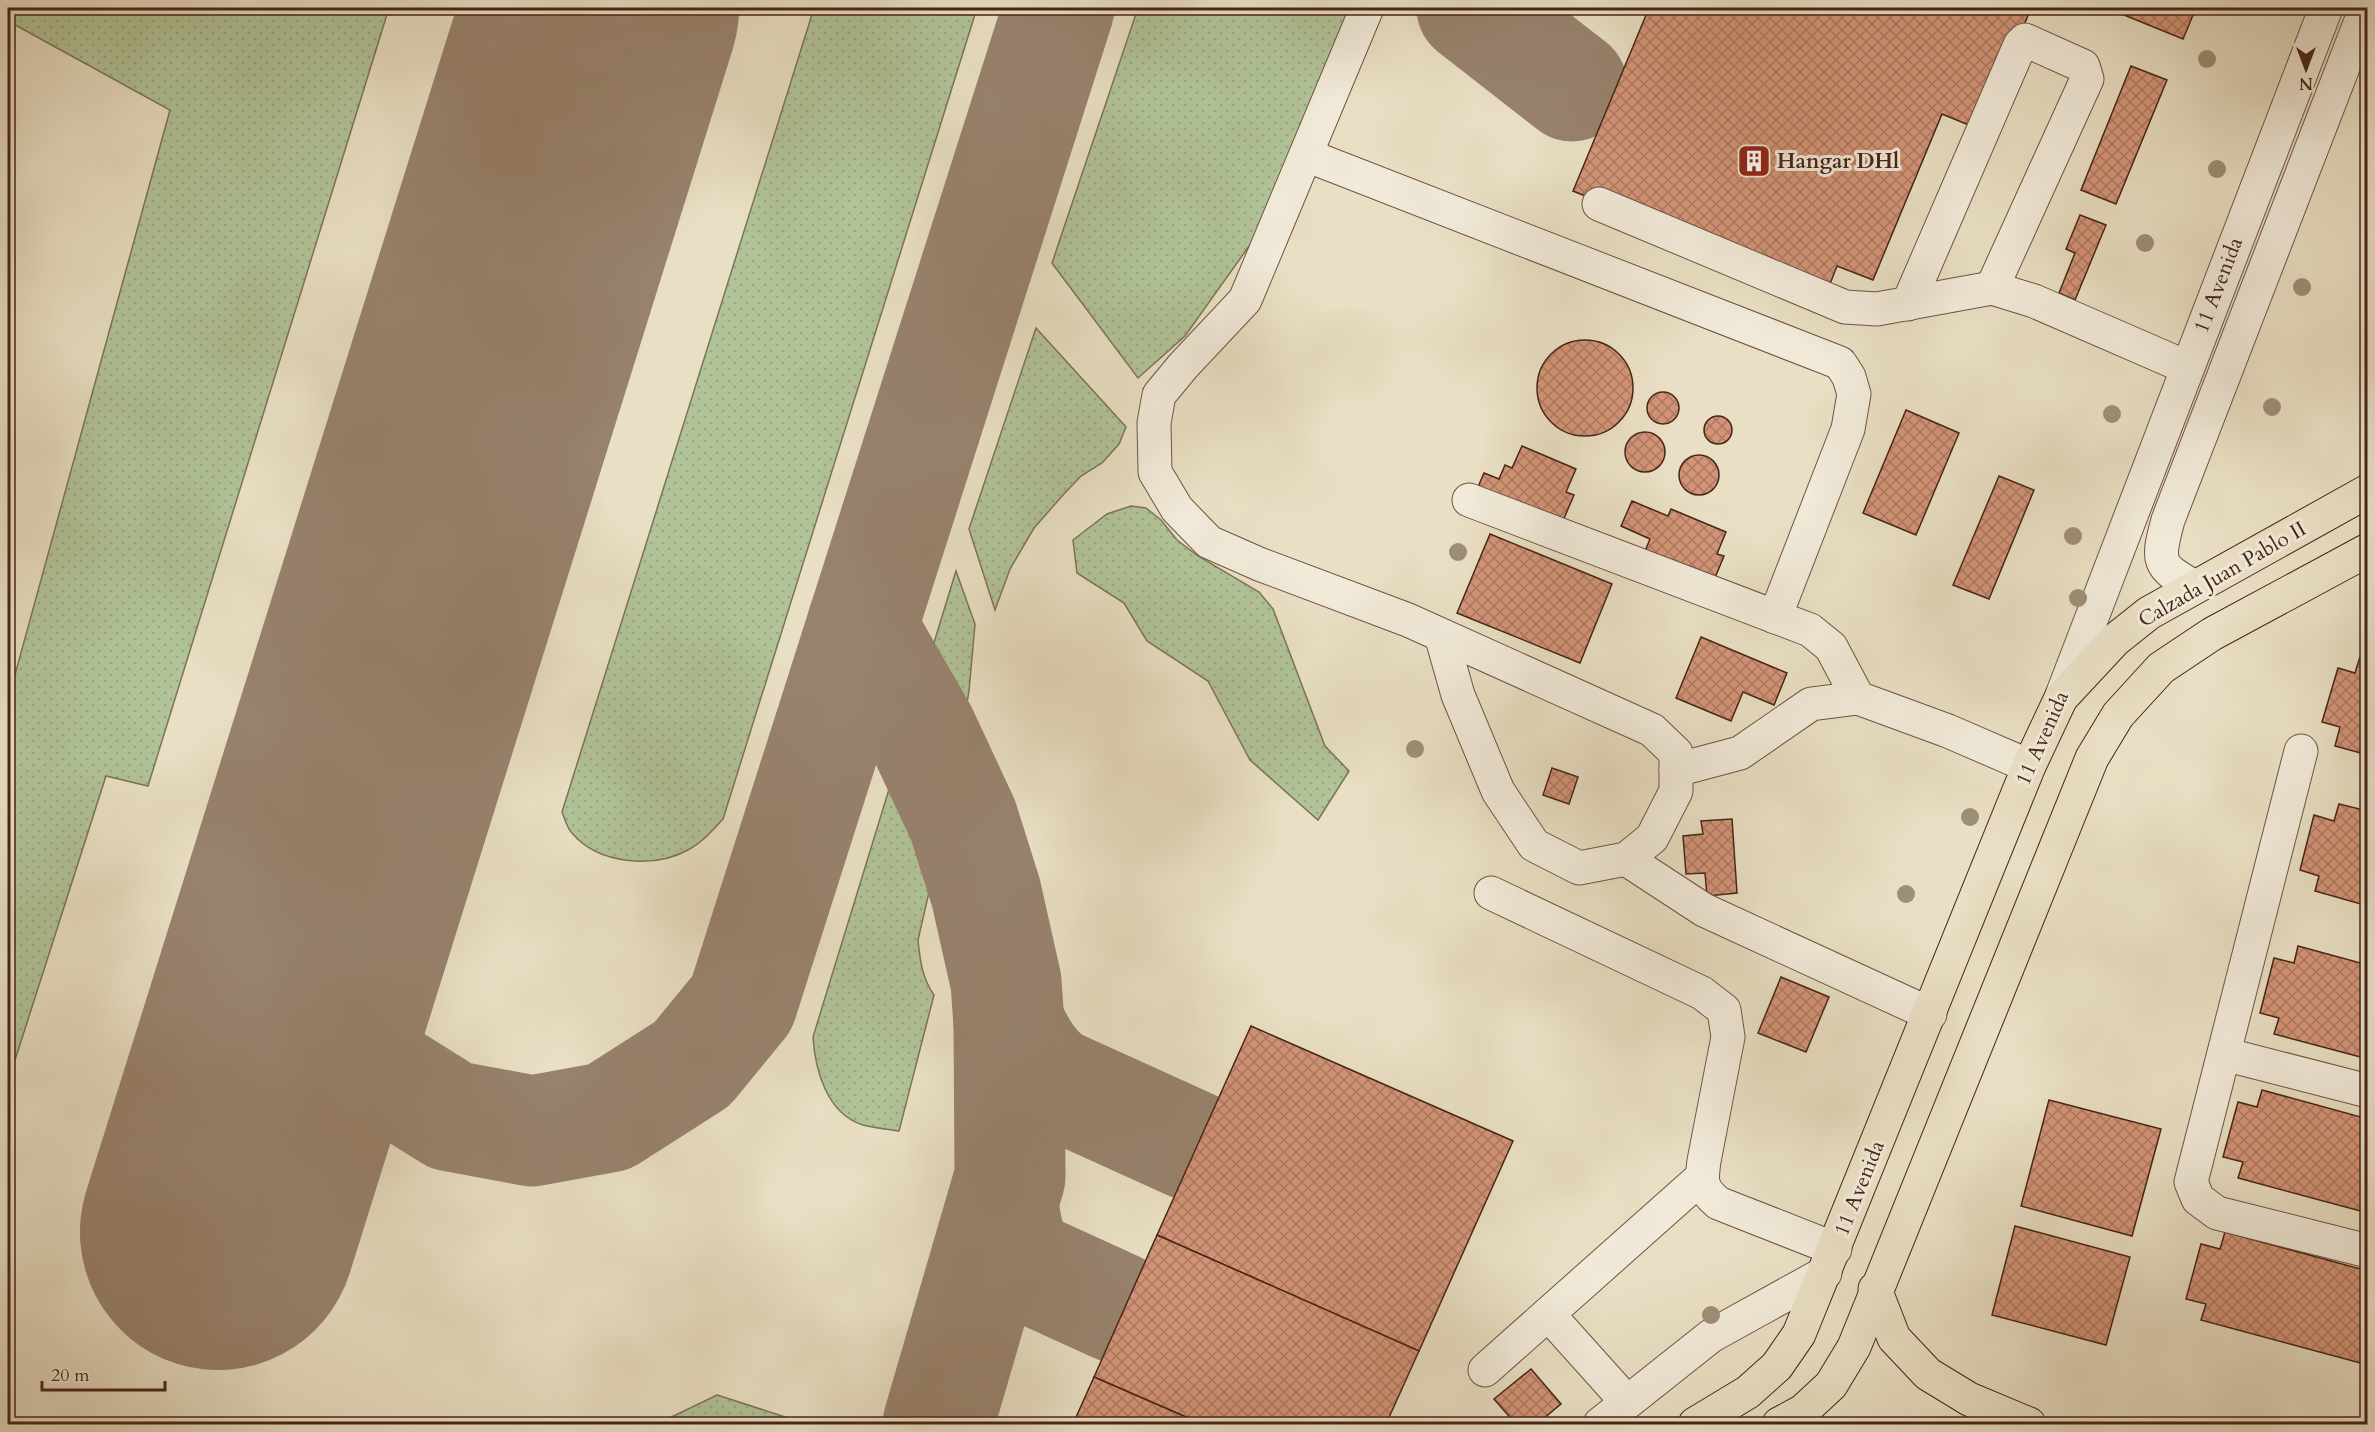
<svg xmlns="http://www.w3.org/2000/svg" width="2375" height="1432" font-family="Cardo,serif">
<style>
.grass{fill:url(#grass-dots);stroke:#7c7458;stroke-width:1.5}
.lines{fill:none;stroke-linecap:round;stroke-linejoin:round}
.taxiway{stroke:#98826e;stroke-width:111}
.runway{stroke:#98826e;stroke-width:276}
.building{fill:url(#building-cross-hatch);stroke:#462418;stroke-width:1.5}
.minor-casing{stroke:#6f5343;stroke-width:35}
.major-casing{stroke:#462418;stroke-width:35}
.minor{stroke:#f1ead9;stroke-width:33}
.major{stroke:#e9dfc4;stroke-width:33}
.tree{fill:#9e8e77}
.labels{text-anchor:middle;stroke-width:6;stroke-linejoin:round;paint-order:stroke}
.poi-label{font-size:21px;font-weight:bold;fill:#462418;stroke:#f1ead9;text-anchor:start}
.street-label{font-size:21px;fill:#462418;stroke:#f1ead9}
</style>
<defs>
<pattern id="grass-dots" width="8" height="8" patternUnits="userSpaceOnUse" patternTransform="scale(1.5)"><rect width="8" height="8" fill="#b1c398"/><path d="M2 2h.1M6 6h.1" fill="none" stroke="#9aa782" stroke-width="1.8" stroke-linecap="round"/></pattern>
<pattern id="building-cross-hatch" width="8" height="8" patternUnits="userSpaceOnUse" patternTransform="scale(1.5)"><rect width="8" height="8" fill="#d39477"/><path d="M0 0l8 8M0 8l8-8" fill="none" stroke="#ad7961"/></pattern>
</defs>
<rect width="100%" height="100%" fill="#e9dfc4"/>
<filter id="stains"><feTurbulence type="fractalNoise" baseFrequency=".00333" numOctaves="4"/><feColorMatrix values="0 0 0 0 .2 0 0 0 0 .09 0 0 0 0 .02 0 0 0 .5 -.17"/></filter>
<radialGradient id="worn" r=".72"><stop offset=".6" stop-color="#630" stop-opacity="0"/><stop offset="1" stop-color="#630" stop-opacity=".3"/></radialGradient>
<!-- grass -->
<g class="grass">
<path d="M8,8H389L148,786L106,776L8,1082V700L170,110L8,21Z"/>
<path d="M814,8H977L723,819C712,831 702,843 688,850C653,869 598,864 572,833C567,828 565,819 562,812Z"/>
<path d="M1138,8H1350L1252,242L1185,336L1138,378L1052,263Z"/>
<path d="M1036,328L1126,427L1119,444L1102,463L1081,476L1063,495L1034,528L1010,569L995,610L969,529Z"/>
<path d="M1131,506L1146,508L1161,520L1177,540L1198,556L1259,592L1273,609L1325,746L1349,771L1318,820L1250,760L1208,681L1147,641L1124,603L1077,573L1073,540L1107,514Z"/>
<path d="M956,571L975,624L969,691L952,792L918,940C920,960 922,978 934,995L899,1131C887,1129 874,1128 863,1125C827,1114 815,1070 813,1037Z"/>
<path d="M717,1395L807,1424H657Z"/>
</g>
<g class="lines">
<!-- taxiway -->
<g class="taxiway">
<path d="M1472,8L1572,86"/>
<path d="M863,623L869,640L922,732L963,820L986,893L1006,982L1009,1024L1010,1177L938,1424"/>
<path d="M310,936L338,1021L379,1071L451,1116L532,1131L609,1117L692,1064L742,1003L1059,8"/>
<path d="M1009,1024C1022,1049 1029,1064 1052,1082L1191,1145"/>
<path d="M1003,1208L1009,1238L1016,1252L1026,1266L1116,1307"/>
</g>
<!-- runway -->
<path class="runway" d="M218,1232L601,8"/>
</g>
<!-- building -->
<g class="building">
<path d="M1649,8H2014L2029,13L1981,130L1942,114L1873,280L1837,266L1826,294L1573,191Z"/>
<path d="M2107,8H2196L2183,39Z"/>
<path d="M2131,66L2167,80L2116,204L2081,190Z"/>
<path d="M2080,215L2106,225L2075,300L2059,293L2075,253L2066,249Z"/>
<circle cx="1585" cy="388" r="48"/>
<circle cx="1663" cy="408" r="16"/>
<path d="M1906,410L1959,433L1916,535L1863,513Z"/>
<circle cx="1718" cy="430" r="14"/>
<circle cx="1645" cy="452" r="20"/>
<path d="M1522,446L1576,469L1566,492L1574,495L1562,523L1478,487L1484,473L1499,479L1505,465L1512,468Z"/>
<circle cx="1699" cy="475" r="20"/>
<path d="M1999,476L2034,490L1989,599L1953,585Z"/>
<path d="M1632,501L1668,516L1671,509L1726,532L1717,554L1724,556L1712,585L1643,556L1650,539L1621,526Z"/>
<path d="M1490,534L1612,584L1580,663L1457,613Z"/>
<path d="M1701,637L1787,673L1774,705L1743,692L1731,721L1676,698Z"/>
<path d="M2360,657L2368,659V755L2335,746L2340,727L2322,722L2338,668L2355,673Z"/>
<path d="M1552,768L1578,777L1569,804L1543,795Z"/>
<path d="M2339,804L2368,811V906L2315,891L2319,876L2300,870L2314,815L2334,821Z"/>
<path d="M1732,819L1737,893L1707,896L1705,873L1686,874L1683,836L1703,834L1701,821Z"/>
<path d="M2298,946L2368,965V1059L2274,1034L2279,1018L2260,1013L2274,958L2294,963Z"/>
<path d="M1781,977L1829,997L1806,1052L1758,1033Z"/>
<path d="M1251,1026L1513,1141L1419,1351L1157,1235Z"/>
<path d="M2262,1090L2368,1119V1213L2238,1178L2243,1162L2223,1157L2238,1102L2257,1107Z"/>
<path d="M2049,1100L2161,1129L2132,1236L2021,1206Z"/>
<path d="M2015,1226L2130,1257L2106,1345L1992,1315Z"/>
<path d="M2225,1232L2368,1271V1365L2201,1320L2206,1304L2186,1299L2201,1244L2220,1249Z"/>
<path d="M1157,1235L1419,1351L1386,1424H1202L1094,1377Z"/>
<path d="M1531,1369L1561,1404L1537,1424H1516L1494,1399Z"/>
<path d="M1094,1377L1202,1424H1073Z"/>
</g>
<g class="lines">
<!-- minor casing -->
<g class="minor-casing">
<g id="minor">
<path d="M1367,8L1245,300L1183,366L1159,395L1154,423L1155,472L1177,509L1209,542L1259,564L1408,620L1652,730L1676,753V791L1652,838L1626,859L1579,868L1534,845L1498,791L1458,695L1441,635"/>
<path d="M1306,155L1840,363L1849,377L1854,394L1848,429L1775,617"/>
<path d="M1599,204L1845,307L1877,309L1992,288L2034,301L2186,367"/>
<path d="M1908,304L2020,45L2025,40L2083,66L2087,79L1992,288"/>
<path d="M1469,500L1810,630L1831,647L1858,698"/>
<path d="M2195,587C2156,566 2157,561 2168,520L2366,8"/>
<path d="M2061,698L2326,8"/>
<path d="M2301,751L2191,1182L2198,1199L2217,1213L2368,1251"/>
<path d="M1676,770L1740,753L1811,704L1858,698L1948,731L2029,766"/>
<path d="M1626,859L1704,910L1930,1014"/>
<path d="M1491,893L1702,993L1724,1010L1728,1037L1704,1161C1701,1183 1701,1188 1718,1203L1835,1249"/>
<path d="M2224,1054L2368,1091"/>
<path d="M1548,1314L1627,1402"/>
<path d="M1485,1370L1702,1177"/>
<path d="M1600,1424L1711,1336L1825,1273"/>
</g>
</g>
<!-- major casing -->
<g class="major-casing">
<g id="major">
<path d="M1875,1289L1894,1338L1928,1374L1969,1399L2029,1424"/>
<path d="M1695,1424L1748,1392L1777,1366L1799,1334L2029,766L2061,698L2115,640L2149,613L2368,491"/>
<path d="M1779,1424L1803,1411L1831,1385L1854,1347L2092,758L2118,715L2161,668L2212,634L2368,550"/>
</g>
</g>
<!-- minor -->
<use href="#minor" class="minor"/>
<!-- major -->
<use href="#major" class="major"/>
</g>
<!-- trees -->
<g class="tree">
<circle cx="2207" cy="59" r="9"/>
<circle cx="2217" cy="169" r="9"/>
<circle cx="2145" cy="243" r="9"/>
<circle cx="2302" cy="287" r="9"/>
<circle cx="2272" cy="407" r="9"/>
<circle cx="2112" cy="414" r="9"/>
<circle cx="2073" cy="536" r="9"/>
<circle cx="1458" cy="552" r="9"/>
<circle cx="2078" cy="598" r="9"/>
<circle cx="1415" cy="749" r="9"/>
<circle cx="1970" cy="817" r="9"/>
<circle cx="1906" cy="894" r="9"/>
<circle cx="1711" cy="1315" r="9"/>
</g>
<!-- icons -->
<defs>
<g id="building-square" transform="scale(1.725)"><rect x="-9" y="-9" width="18" height="18" rx="4" fill="#8f2418" stroke="#f1ead9"/><path d="M-4-6H4V6H1V3H-1V6H-4ZM-2.5-4.3h1.7v1.8h-1.7ZM.8-4.3h1.7v1.8H.8ZM-2.5-1h1.7V.8h-1.7ZM.8-1h1.7V.8H.8Z" fill="#fff"/></g>
</defs>
<g fill-rule="evenodd">
<use href="#building-square" x="1754" y="161"/>
</g>
<g class="labels">
<!-- poi labels -->
<g class="poi-label">
<text x="1777" y="168">Hangar DHl</text>
</g>
<!-- street labels -->
<g class="street-label">
<text transform="translate(2218 285) rotate(-69)" y="7">11 Avenida</text>
<text transform="translate(2222 574) rotate(-30)" y="7">Calzada Juan Pablo II</text>
<text transform="translate(2042 738) rotate(-66)" y="7">11 Avenida</text>
<text transform="translate(1859 1188) rotate(-68)" y="7">11 Avenida</text>
</g>
</g>
<!-- margin -->
<rect width="2375" height="1432" fill="none" stroke="#e9dfc4" stroke-width="30"/>
<rect x="9" y="9" width="2357" height="1414" fill="none" stroke="#462418" stroke-width="3"/>
<rect x="15" y="15" width="2345" height="1402" fill="none" stroke="#462418" stroke-width="1.5"/>
<!-- north arrow -->
<g transform="translate(2306 69) rotate(180)" stroke="#f1ead9" stroke-width="4.5" paint-order="stroke">
<path d="M0-4.5L10 22L0 15L-10 22Z" fill="#462418"/>
<text y="-9" font-size="16" font-weight="bold" text-anchor="middle" fill="#462418">N</text>
</g>
<!-- scale -->
<path d="M42 1381v9h123v-9" fill="none" stroke="#462418" stroke-width="3"/>
<text x="51" y="1381" font-size="18" fill="#462418" stroke="#f1ead9" stroke-width="4.5" paint-order="stroke">20 m</text>
<rect width="100%" height="100%" filter="url(#stains)"/>
<rect width="100%" height="100%" fill="url(#worn)"/>
</svg>
